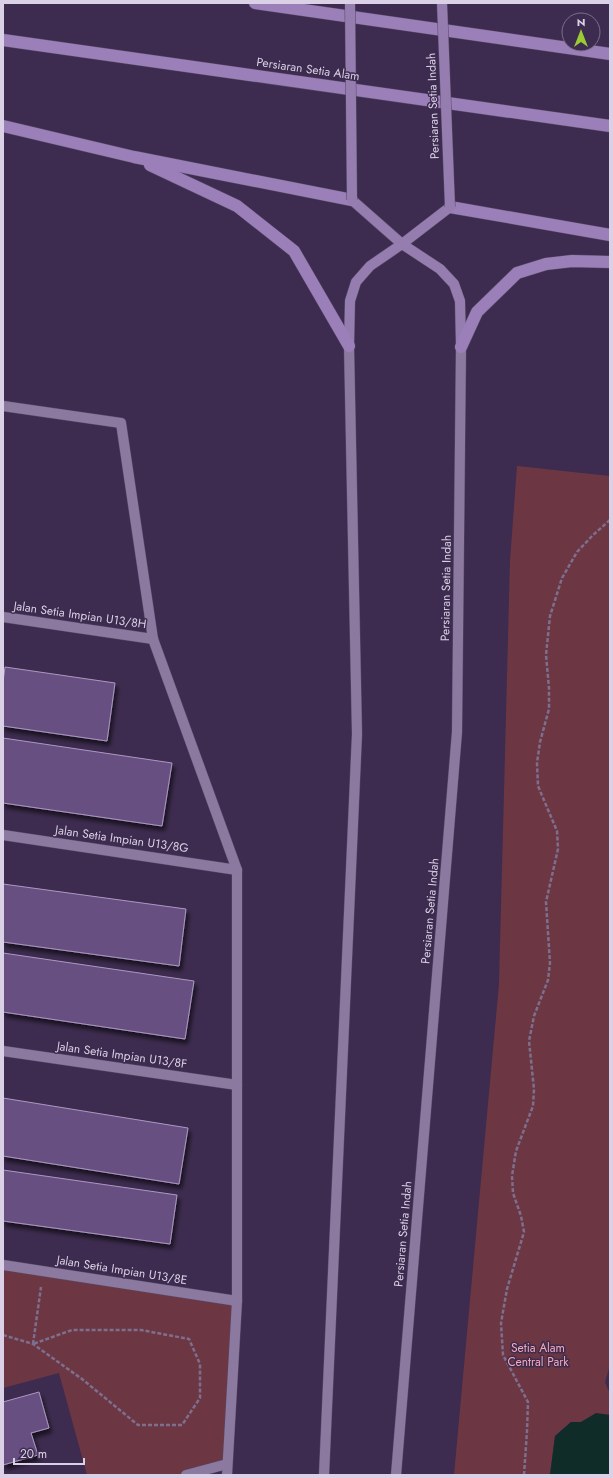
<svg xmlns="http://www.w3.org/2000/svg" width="613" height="1478" font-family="Jost,sans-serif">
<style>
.green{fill:#6c3743}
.water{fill:#102c29}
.building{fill:#684f82;stroke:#ab98c1;filter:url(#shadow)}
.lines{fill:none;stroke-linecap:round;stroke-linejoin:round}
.minor-casing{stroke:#574966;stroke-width:11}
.major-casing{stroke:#574966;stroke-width:11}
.highway-casing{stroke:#574966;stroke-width:13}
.path{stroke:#7d6f8d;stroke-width:2.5;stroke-dasharray:4 2;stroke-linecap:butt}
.minor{stroke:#8b79a0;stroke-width:10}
.major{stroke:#957daf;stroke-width:10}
.highway{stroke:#9b7fb9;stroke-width:12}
.major-bridge-casing{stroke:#574966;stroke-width:11;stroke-linecap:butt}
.major-bridge{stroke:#957daf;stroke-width:10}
.labels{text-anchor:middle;stroke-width:3;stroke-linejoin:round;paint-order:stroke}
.street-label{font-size:12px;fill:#dbd1e7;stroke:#3d2c4f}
.park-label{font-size:12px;fill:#f4a8b7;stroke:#3d2c4f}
</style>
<defs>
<filter id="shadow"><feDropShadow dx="2.5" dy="4.5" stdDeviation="2" flood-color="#0009"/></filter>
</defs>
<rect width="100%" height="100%" fill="#3d2c4f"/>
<!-- green -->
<g class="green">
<path d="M517,466L610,476V1365L605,1382L610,1394V1415L596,1414L581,1422H571L555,1436L550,1475H454L499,984L510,561Z"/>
<path d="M3,1265L237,1301L227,1464L186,1475H87L59,1373L3,1388Z"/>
</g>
<!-- water -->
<path class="water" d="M596,1413L610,1415V1475H550L555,1436L571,1422H581Z"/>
<!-- building -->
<g class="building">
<path d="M5,667L115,683L107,741L3,726V682Z"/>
<path d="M3,738L172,763L162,826L3,803Z"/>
<path d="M3,884L186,909L179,966L3,942Z"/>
<path d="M3,953L194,981L185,1039L3,1012Z"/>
<path d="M3,1098L188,1128L179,1184L3,1156Z"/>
<path d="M3,1170L177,1195L170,1244L3,1221Z"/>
<path d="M39,1392L49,1428L31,1433L38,1455L3,1465V1402Z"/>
</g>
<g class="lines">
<!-- minor casing -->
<g class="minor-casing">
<g id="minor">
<path d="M3,406L121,423L153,639L237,870V1301L227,1475"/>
<path d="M3,617L153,639"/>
<path d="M3,835L237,870"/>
<path d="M3,1051L237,1085"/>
<path d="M3,1265L237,1301"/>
<path d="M186,1475L227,1464"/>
<path d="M324,1475L357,734L349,346"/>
<path d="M396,1475L457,732L461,347"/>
</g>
</g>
<!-- major casing -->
<g class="major-casing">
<g id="major">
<path d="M352,200L402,244L440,269L454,284L460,301L461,346"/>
<path d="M349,346L350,301L356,282L370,266L402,244L450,207"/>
</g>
</g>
<!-- highway casing -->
<g class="highway-casing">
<g id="highway">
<path d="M255,3L610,54"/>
<path d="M3,40L610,126"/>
<path d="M3,126L134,157L352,200"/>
<path d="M150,165L237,206L294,251L349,346"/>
<path d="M450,207L610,235"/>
<path d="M461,347L477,312L517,273L546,264L572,261L610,262"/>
</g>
</g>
<!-- path -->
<g class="path">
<path d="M3,1335L33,1344L82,1379L138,1425H182L200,1398V1364L189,1339L141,1330H72L33,1344"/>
<path d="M33,1344L41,1287"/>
<path d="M524,1475L527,1431L528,1402L503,1355L501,1323L507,1289L524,1232L521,1216L513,1193L512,1176L516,1151L533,1106L534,1089L529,1041L534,1016L548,980L550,963L546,902L558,849L557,831L538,786L537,763L540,742L549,709V688L546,655L550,616L562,578L577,552L593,535L610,520"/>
</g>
<!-- minor -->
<use href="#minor" class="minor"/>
<!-- major -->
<use href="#major" class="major"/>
<!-- highway -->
<use href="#highway" class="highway"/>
<!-- major-bridge casing -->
<g class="major-bridge-casing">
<g id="major-bridge">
<path d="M350,3L352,200"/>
<path d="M442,3L450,207"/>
</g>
</g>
<!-- major-bridge -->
<use href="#major-bridge" class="major-bridge"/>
</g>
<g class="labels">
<!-- street labels -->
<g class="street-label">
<text transform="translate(308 69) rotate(8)" y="4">Persiaran Setia Alam</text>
<text transform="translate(433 106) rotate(-92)" y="4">Persiaran Setia Indah</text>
<text transform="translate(446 588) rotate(-89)" y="4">Persiaran Setia Indah</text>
<text transform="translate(80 615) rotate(8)" y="4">Jalan Setia Impian U13/8H</text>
<text transform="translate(122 839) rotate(8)" y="4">Jalan Setia Impian U13/8G</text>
<text transform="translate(430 911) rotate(-85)" y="4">Persiaran Setia Indah</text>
<text transform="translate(122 1055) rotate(8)" y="4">Jalan Setia Impian U13/8F</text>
<text transform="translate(403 1234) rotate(-85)" y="4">Persiaran Setia Indah</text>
<text transform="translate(122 1270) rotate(9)" y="4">Jalan Setia Impian U13/8E</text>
</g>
<!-- park labels -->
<g class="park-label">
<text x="538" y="1352">Setia Alam<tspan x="538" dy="14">Central Park</tspan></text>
</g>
</g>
<!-- border -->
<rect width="613" height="1478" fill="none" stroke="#dbd1e7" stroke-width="8"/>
<!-- north arrow -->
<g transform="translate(581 32)"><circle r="19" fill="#3d2c4f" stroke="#7c6e8c"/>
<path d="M0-3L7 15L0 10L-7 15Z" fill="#9bcb33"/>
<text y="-6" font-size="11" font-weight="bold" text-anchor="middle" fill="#dbd1e7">N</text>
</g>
<!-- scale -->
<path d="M14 1458v6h70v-6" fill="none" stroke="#dbd1e7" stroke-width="2"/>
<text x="20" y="1458" font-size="12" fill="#dbd1e7" stroke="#3d2c4f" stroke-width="3" paint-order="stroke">20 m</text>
</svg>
